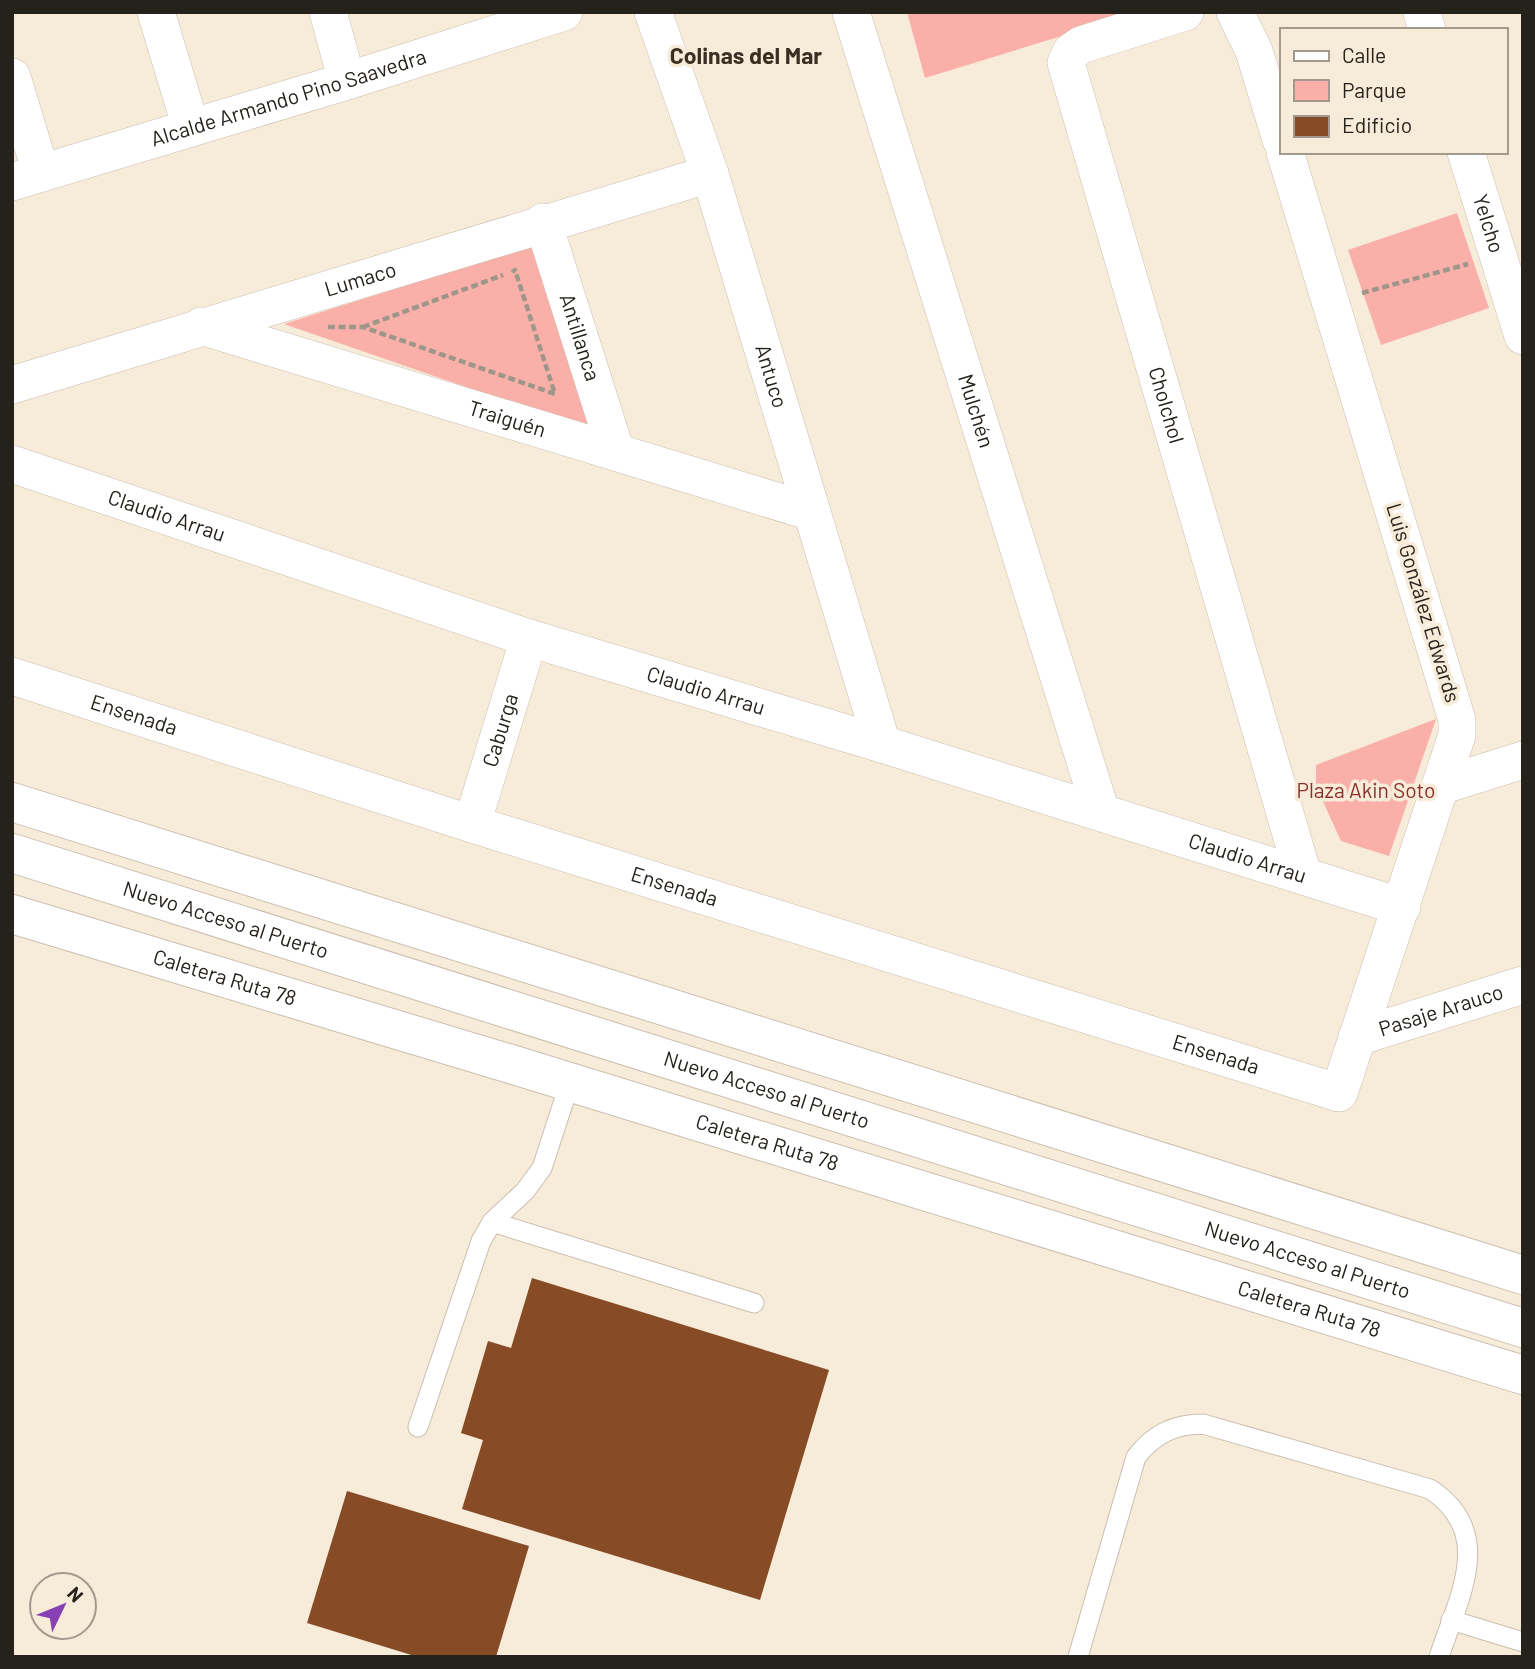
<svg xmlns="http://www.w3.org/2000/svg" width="1535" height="1669" font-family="Barlow,sans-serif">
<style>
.green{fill:#fab0a8}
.building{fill:#874c25}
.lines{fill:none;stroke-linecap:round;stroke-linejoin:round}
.service-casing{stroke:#cabeae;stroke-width:21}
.minor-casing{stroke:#cabeae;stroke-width:38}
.tertiary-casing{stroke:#cabeae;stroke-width:40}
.motorway-casing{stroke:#cabeae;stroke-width:40}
.path{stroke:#9f968a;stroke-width:4.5;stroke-dasharray:7 3.5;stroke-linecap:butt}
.service{stroke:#fff;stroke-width:19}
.minor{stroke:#fff;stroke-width:37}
.tertiary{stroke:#fff;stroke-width:38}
.motorway{stroke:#fff;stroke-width:38}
.labels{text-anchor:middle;stroke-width:7;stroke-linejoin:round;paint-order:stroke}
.street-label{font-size:21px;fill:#25211b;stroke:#f7ebda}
.park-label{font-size:21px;fill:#8b2f2b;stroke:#f7ebda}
.neighbourhood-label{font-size:23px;font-weight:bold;fill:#393023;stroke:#f7ebda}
</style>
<rect width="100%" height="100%" fill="#f7ebda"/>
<!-- green -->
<g class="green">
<path d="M907,12H1140L925,78Z"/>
<path d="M1457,213L1489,308L1381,345L1348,250Z"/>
<path d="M543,242L605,435L284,324Z"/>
<path d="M1436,719L1389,856L1341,841L1316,786V765Z"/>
</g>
<!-- building -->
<g class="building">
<path d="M532,1278L829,1370L760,1600L462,1509L483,1440L461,1433L488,1341L511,1348Z"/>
<path d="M347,1491L529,1546L496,1657H418L307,1623Z"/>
</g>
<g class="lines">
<!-- service casing -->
<g class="service-casing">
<g id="service">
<path d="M492,1222L754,1303"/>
<path d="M418,1427L481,1241L492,1222L525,1191L542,1168L570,1082"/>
<path d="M1451,1620L1523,1642"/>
<path d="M1078,1657L1136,1457C1154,1434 1174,1424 1203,1424L1430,1489C1497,1533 1458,1598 1439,1657"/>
</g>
</g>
<!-- minor casing -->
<g class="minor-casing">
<g id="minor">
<path d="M156,12L191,128"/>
<path d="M328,12L347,81"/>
<path id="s1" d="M653,12L710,174L882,744"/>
<path id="s2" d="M851,12L1101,812"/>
<path id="s3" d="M1185,12L1081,45L1071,52L1066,63L1303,875"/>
<path d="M1235,12L1254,51L1281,140"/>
<path d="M1422,12L1427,30"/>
<path d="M12,77L41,173"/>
<path id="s4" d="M1466,152L1523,336"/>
<path id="s5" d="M12,182L347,81L564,12"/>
<path id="s6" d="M543,222L616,452"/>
<path id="s7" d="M201,326L812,512"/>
<path id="s8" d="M12,385L710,174"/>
<path id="s9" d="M12,464L529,638L882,744L1402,907"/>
<path id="s10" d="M12,676L472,824L1339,1093L1457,735V720L1285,152"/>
<path d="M1440,786L1523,760"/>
<path id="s11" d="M472,824L529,638"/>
<path id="s12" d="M1357,1037L1523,985"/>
</g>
</g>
<!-- tertiary casing -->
<g class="tertiary-casing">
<g id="tertiary">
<path id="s13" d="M12,914L514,1065L1523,1375"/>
</g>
</g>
<!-- motorway casing -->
<g class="motorway-casing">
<g id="motorway">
<path d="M12,802L1523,1275"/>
<path id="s14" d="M12,853L1523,1328"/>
</g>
</g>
<!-- path -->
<g class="path">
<path d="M1362,293L1468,264"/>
<path d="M328,327H363L555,394L515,270L512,272"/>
<path d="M363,327L503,275"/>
</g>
<!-- service -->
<use href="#service" class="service"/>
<!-- minor -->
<use href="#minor" class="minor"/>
<!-- tertiary -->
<use href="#tertiary" class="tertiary"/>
<!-- motorway -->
<use href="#motorway" class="motorway"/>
</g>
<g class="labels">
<!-- street labels -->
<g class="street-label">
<text dy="7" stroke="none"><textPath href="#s5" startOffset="289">Alcalde Armando Pino Saavedra</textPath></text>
<text dy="7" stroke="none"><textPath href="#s4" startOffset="75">Yelcho</textPath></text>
<text dy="7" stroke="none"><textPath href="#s8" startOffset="364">Lumaco</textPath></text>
<text dy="7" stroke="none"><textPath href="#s6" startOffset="121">Antillanca</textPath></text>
<text dy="7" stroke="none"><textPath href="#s1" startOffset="383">Antuco</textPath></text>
<text dy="7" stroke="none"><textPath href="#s3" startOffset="490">Cholchol</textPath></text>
<text dy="7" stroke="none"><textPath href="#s2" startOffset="418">Mulchén</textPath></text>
<text dy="7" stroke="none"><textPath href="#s7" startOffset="320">Traiguén</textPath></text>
<text dy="7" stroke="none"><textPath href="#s9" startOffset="163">Claudio Arrau</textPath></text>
<text transform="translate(1423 603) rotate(73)" y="7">Luis González Edwards</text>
<text dy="7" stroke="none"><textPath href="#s9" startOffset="730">Claudio Arrau</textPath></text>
<text dy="7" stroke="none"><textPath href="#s10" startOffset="128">Ensenada</textPath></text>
<text dy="7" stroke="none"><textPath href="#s11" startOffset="98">Caburga</textPath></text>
<text dy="7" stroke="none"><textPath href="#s9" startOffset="1297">Claudio Arrau</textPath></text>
<text dy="7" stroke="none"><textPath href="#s10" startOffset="695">Ensenada</textPath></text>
<text dy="7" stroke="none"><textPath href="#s14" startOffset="224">Nuevo Acceso al Puerto</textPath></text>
<text dy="7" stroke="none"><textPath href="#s13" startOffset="222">Caletera Ruta 78</textPath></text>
<text dy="7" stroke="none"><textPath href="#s12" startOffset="88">Pasaje Arauco</textPath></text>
<text dy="7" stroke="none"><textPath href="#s10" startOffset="1262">Ensenada</textPath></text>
<text dy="7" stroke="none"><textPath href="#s14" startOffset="791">Nuevo Acceso al Puerto</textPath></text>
<text dy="7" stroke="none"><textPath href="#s13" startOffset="789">Caletera Ruta 78</textPath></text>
<text dy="7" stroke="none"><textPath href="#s14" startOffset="1358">Nuevo Acceso al Puerto</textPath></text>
<text dy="7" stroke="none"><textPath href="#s13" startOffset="1356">Caletera Ruta 78</textPath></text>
</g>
<!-- park labels -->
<g class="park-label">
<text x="1366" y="798">Plaza Akin Soto</text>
</g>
<!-- neighbourhood labels -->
<g class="neighbourhood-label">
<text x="746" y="64">Colinas del Mar</text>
</g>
</g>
<!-- border -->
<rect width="1535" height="1669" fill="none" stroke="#25211b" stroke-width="28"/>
<!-- legend -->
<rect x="1280" y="28" width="228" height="126" fill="#f7ebda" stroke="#a39a8e" stroke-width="2"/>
<rect x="1294" y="51" width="35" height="10" fill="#ffffff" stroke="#a39a8e" stroke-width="2"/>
<text x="1342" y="63" font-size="21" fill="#25211b">Calle</text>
<rect x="1294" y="80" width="35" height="21" fill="#fab0a8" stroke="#a39a8e" stroke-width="2"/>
<text x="1342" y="98" font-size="21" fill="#25211b">Parque</text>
<rect x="1294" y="116" width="35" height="21" fill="#874c25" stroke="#a39a8e" stroke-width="2"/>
<text x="1342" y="133" font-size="21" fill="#25211b">Edificio</text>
<!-- north arrow -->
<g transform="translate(63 1606) rotate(47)"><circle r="33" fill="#f7ebda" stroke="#a39a8e" stroke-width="2"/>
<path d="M0-5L12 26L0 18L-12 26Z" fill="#8741b4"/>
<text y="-10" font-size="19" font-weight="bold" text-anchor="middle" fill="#25211b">N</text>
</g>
</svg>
